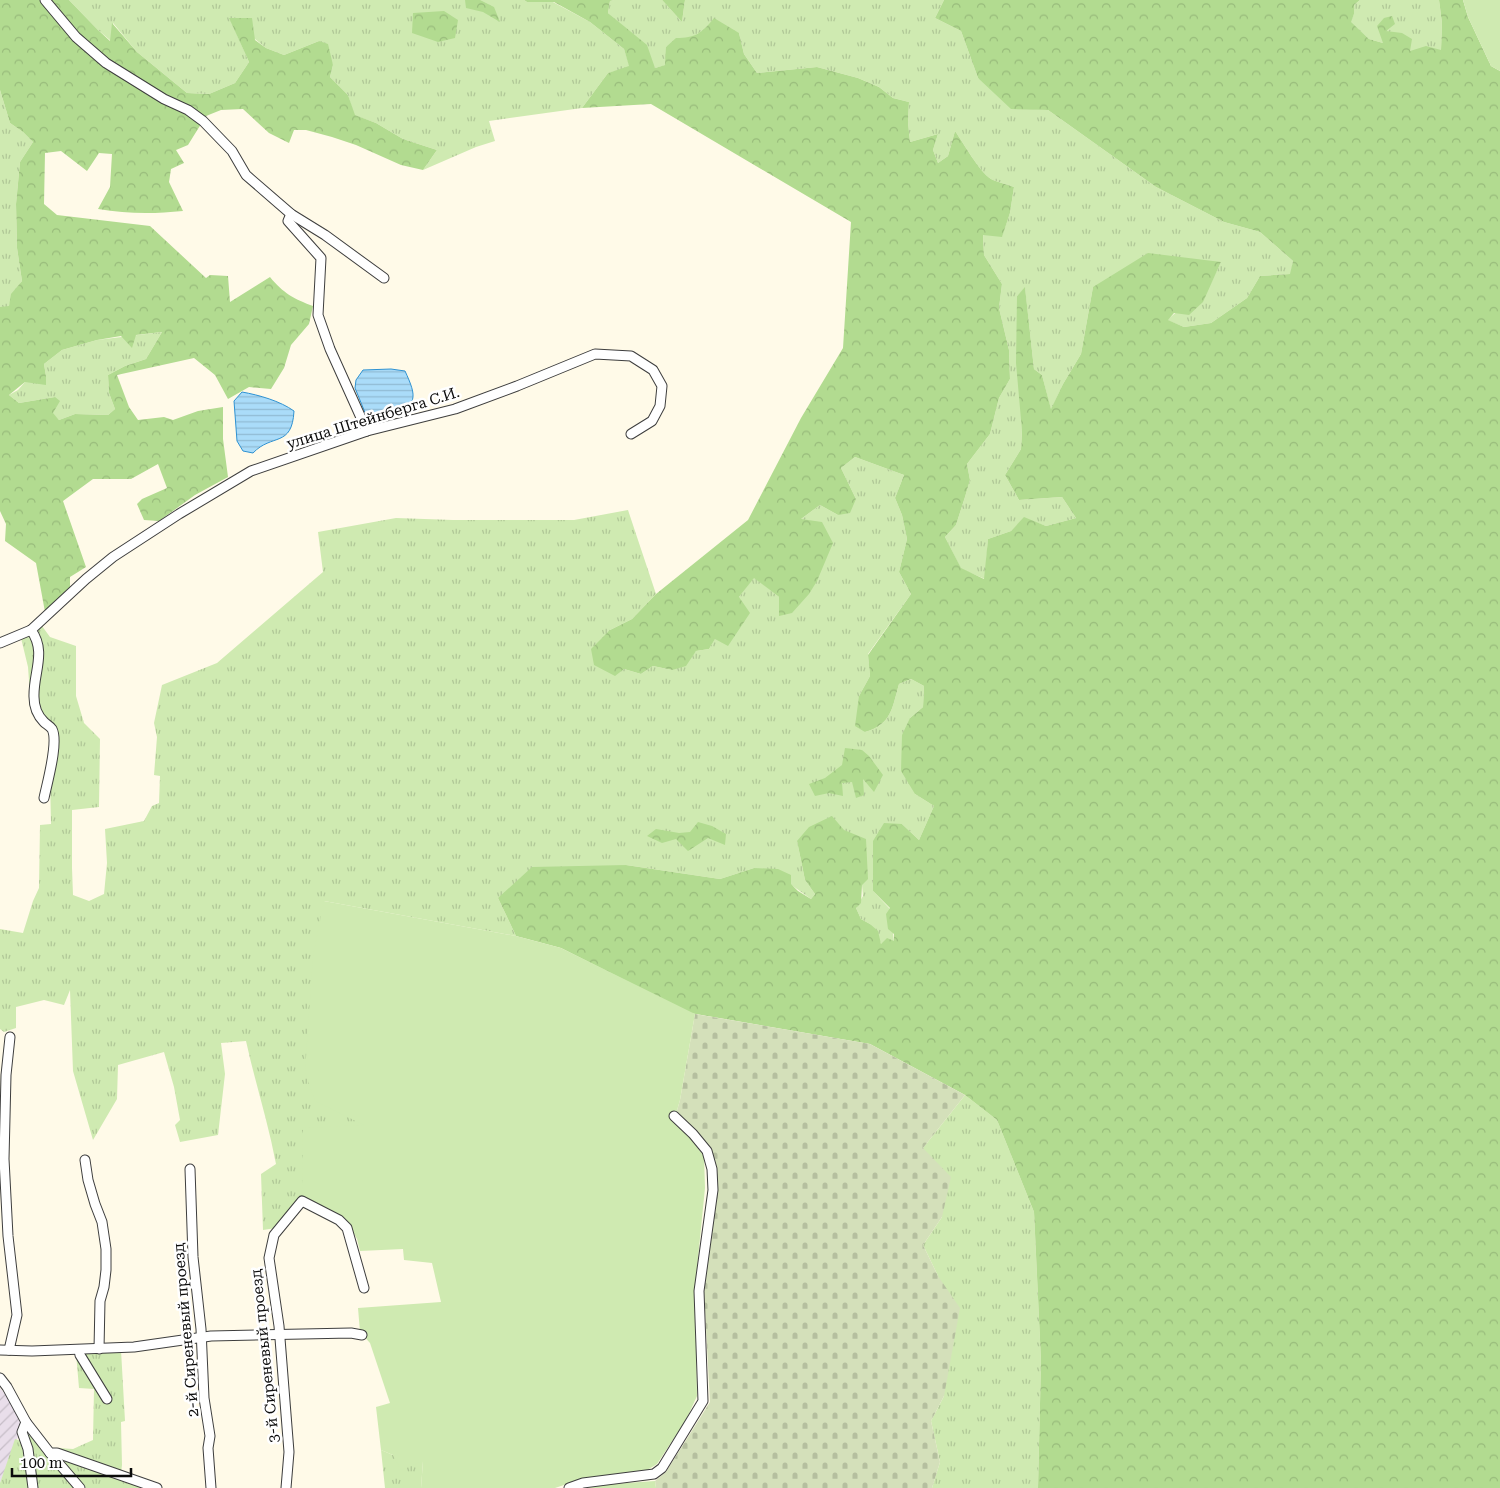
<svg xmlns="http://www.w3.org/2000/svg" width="1500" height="1488" font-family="'Roboto Serif',serif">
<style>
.industrial{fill:url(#industrial-furrows)}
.grass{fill:url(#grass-tufts)}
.forest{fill:url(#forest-crowns);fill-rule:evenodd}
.cemetery{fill:url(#cemetery-stones)}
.garden{fill:#cfeab1}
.water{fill:url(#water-rules);stroke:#2f92d2}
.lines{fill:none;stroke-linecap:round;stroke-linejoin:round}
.minor-casing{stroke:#3e3e3e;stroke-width:11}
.minor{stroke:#fff;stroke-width:9}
.labels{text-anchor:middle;stroke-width:5;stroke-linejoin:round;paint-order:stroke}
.street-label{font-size:15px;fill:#0b0b0b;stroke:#fff}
</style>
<defs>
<pattern id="industrial-furrows" width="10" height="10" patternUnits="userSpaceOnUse" patternTransform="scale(1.25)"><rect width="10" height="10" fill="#e9deea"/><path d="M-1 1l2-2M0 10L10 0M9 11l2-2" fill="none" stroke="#c6bdc7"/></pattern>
<pattern id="grass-tufts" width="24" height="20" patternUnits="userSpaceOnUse" patternTransform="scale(1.25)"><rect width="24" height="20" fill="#cfeab1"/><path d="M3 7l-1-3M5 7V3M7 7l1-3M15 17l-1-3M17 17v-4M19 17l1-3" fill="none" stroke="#b0c797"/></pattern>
<pattern id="forest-crowns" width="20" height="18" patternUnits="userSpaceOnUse" patternTransform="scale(1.25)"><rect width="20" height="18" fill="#b2db90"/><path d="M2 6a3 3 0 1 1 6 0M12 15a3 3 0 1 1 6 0" fill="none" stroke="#98bb7b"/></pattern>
<pattern id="cemetery-stones" width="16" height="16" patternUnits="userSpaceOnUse" patternTransform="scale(1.25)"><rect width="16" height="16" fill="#d4e0ba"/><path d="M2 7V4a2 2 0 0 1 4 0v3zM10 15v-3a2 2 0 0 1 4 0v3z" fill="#b5bf9f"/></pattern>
<pattern id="water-rules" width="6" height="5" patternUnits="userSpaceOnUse" patternTransform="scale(1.25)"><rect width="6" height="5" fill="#aadcf9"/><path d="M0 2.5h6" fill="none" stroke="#91bbd4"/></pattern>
</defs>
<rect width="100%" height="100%" fill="#fffae8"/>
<!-- industrial -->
<path class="industrial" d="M0,1388L12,1402L19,1415L21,1429L0,1483Z"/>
<!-- grass -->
<g class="grass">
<path d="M69,0H524L527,2H553L590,22L624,49L630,67L608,73L582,108L489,121L495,141L476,147L423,170L437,150L403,139L376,123L354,115L348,95L330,77L333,65L319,41L284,55L266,48L230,19L249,62L235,83L209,94L187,93L137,52L113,23L111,41L97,29Z"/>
<path d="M614,0H662L682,22L685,0H944L935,18L961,31L978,78L1033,109L1048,110L1156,187L1224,222L1260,232L1293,261L1291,274L1260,276L1247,298L1211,323L1184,327L1167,320L1211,283L1221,262L1093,287L1081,354L1063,384L1051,410L1042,375L1034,369L1025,288L1017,296L1022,431L1021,449L1005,475L1019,500L1062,497L1076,518L1046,526L1024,518L1011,531L988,539L985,579L961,569L945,537L956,525L965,497L970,480L967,464L990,434L999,398L1010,379L1009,350L999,308L1002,284L984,255L983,234L1002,236L1010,213L1014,187C1007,184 996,182 991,179C979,171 964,144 955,131L948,156L938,163L933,150L938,134L910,142L908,122L909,102L893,98L879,87L858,78L817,67L757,73L744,54L739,33L706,29L690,38L666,47V65L655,68L624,27L608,13L610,1Z"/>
<path d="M1360,0H1439L1442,23L1441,50L1410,51L1386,31L1384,18L1383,43L1369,39L1350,22L1354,14V5Z"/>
<path d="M0,90L10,123L23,132L33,142L20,162L16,204L17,248L22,281L12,294L9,307H0Z"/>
<path d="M162,332L146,359L125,366L108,375L109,393L115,409L108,415L75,414L59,420L52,413L55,397L19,403L9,395L18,390L25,382L46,376L44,364L62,350L97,340Z"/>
<path d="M855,457L904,475L895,498L902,515L907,539L899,572L911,594L868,654L870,676L859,696L865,732C892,724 892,708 899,684L911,679L924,686L923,707L910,718L915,794L934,806L919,840L902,824L873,882V891L890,909L894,941L882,945L870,924L861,919L856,908L863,896L862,885L797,841L805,880L815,894L811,899L790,884L754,868L720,879L626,865L498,898L516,936L324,901L365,1126L310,1202L301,1206L276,1228L263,1230L261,1174L276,1164C268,1122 255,1082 246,1041L221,1043L225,1074L218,1135L180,1142L175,1125L180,1120L174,1087L164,1052L118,1065L117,1099L93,1140L73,1071L70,990L64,1005L44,1000L16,1007V1028L4,1032L0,1029V929L23,933L33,901L39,888L40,825L51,824L49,732L31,708L28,667L21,638L42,626L50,637L76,646V696L84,723L100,739L99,807L72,810V868L73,895L89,901L104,894L107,863L105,829L144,821L152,806L159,803L160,776L154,775L157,737L154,723L162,685L217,663L323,572L318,532L396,518L453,520H574L628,510L656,594L632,619L610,630L624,669L641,674L653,666L672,670L696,651L709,649L739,597L754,577L779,597L801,519L820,505L838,515L856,499L841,468Z"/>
<path d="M965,1095L997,1120L1034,1212L1041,1361L1038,1488H932L940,1462L931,1421L944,1396L938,1276L923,1245L942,1217L923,1148Z"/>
<path d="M121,1350L125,1421L121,1422L122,1465L121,1473L58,1450V1448L73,1449L93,1440L94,1389L79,1388L76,1353Z"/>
<path d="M27,1432L74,1488H0V1483L15,1439L21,1441Z"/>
<path d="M381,1450L393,1455L423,1461L421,1488H385Z"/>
<path d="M59,1457L148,1488H86L58,1459Z"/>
</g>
<!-- forest -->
<g class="forest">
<path d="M0,0H69L97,29L110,41L112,23L137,52L187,93L209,94L235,83L249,62L229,18H252L255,40L266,48L284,55L319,41L328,44L333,65L330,77L348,95L355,115L376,123L403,139L437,150L423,170L401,165L356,145L332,137L306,130H294L289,143L269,133L243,109L221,110L206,116L188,145L176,150L184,163L171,169L169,182L183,211C154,214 127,214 98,209L110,187L112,154L99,153L87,171L61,151L45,153L44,204L57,215L150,226L206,278L210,275L228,276L230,302L270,277C283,293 294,299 313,306L309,324L291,345L284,368L271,389L249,387L228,399L215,375L194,358L117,375L129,407L138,420L164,417L173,420L198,411L223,407V439L228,477L195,495L159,521L144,520L137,504L142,499L167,488L158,464L131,479H93L63,501L86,567L70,577V591L45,612L36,563L5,541L6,524L0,511V307L9,306L11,294L22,281L17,248L16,204L20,162L33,142L23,132L10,123L0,90ZM162,332L146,359L125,366L108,375L109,393L115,409L108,415L75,414L59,420L53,413L60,401L55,397L19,403L9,395L25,382L46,385V376L44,364L62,350L97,340L121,336L132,348L136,335Z"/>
<path d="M465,0H480L494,7L500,22L483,12L466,8Z"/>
<path d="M524,0H614L610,1L608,13L647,45L655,68L665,65L666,47L676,38C695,38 702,33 714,18L739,33L744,54L757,73L817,67L858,78L879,87L893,98L909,102L908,122L910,142L938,134L933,150L938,163L948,156L955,131C964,144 979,171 991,179C996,182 1007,184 1014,187L1010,213L1002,237L983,235L984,255L1002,284L999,308L1009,350L1010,379L999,398L990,434L967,464L970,480L965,497L956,525L945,537L961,568L984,579L988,539L1011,531L1024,517L1046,526L1076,518L1062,497L1019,500L1005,475L1021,449L1022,431L1016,363L1017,296L1025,287L1034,369L1042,375L1051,409L1063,384L1081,354L1093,287L1148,253L1221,262L1203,302L1189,315L1174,313L1168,320L1184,327L1211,323L1247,298L1260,276L1290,274L1293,261L1260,232L1224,222L1156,187L1048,110L1011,109L978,78L961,31L935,18L944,0H1360L1354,5V14L1351,22L1369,39L1383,43L1377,26L1384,18L1392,16L1395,24L1386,31L1402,33L1412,39L1410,51L1426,46L1441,50L1442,23L1439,0H1463L1468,17L1491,66L1500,71V1488H1038L1041,1361L1034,1212L997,1120L965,1095L870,1044L690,1013L561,948L516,936L498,898L532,867L626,865L720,879L754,868L778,869L791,875V884L798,891L811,899L815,894L805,880L797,841L809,827L832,816L844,830L866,839L868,879L862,885L861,903L856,908L861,919L870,924L878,931L881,944L887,938L894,941V934L888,929L886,914L890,908L873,891V841L884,823L902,824L919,840L934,806L915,794L901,771L902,735L910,718L923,707L924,686L911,679L899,684C892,708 892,724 865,732L855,726L859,696L870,676L868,655L911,594L899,572L907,539L902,515L895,498L904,475L855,457L841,468L856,499L850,513L838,515L820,505L801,519L822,522L833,543L817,581L809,594L792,613L779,616V597L754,578L739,597L750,613L728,646L715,639L709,649L696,651L686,666L672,670L653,666L641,674L624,669L615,676L594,665L591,649L610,630L632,619L656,594L748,520L801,418L843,348L851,222L651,104L582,108L608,73L629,66L624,49L590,22L554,2H527Z"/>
<path d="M662,0H685L682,22Z"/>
<path d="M444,11L458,20L455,38L438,42L412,33L413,13Z"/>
<path d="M845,748L862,750L869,756L883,775L874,792L863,779L864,795L856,798L852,782L842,783L843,796L829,793L815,796L809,784L825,778L842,765Z"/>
<path d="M698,822L712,826L726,834L725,845L708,838L688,851L676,839L662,843L647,836L656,829L679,833L690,832Z"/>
</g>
<!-- cemetery -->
<path class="cemetery" d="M695,1014L870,1044L965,1095L923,1148L951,1177L942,1217L923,1245L938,1276L960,1308L944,1396L931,1421L940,1462L932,1488H656L655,1481L666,1472L710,1402L704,1292L715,1192L709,1149L696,1130L676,1114L680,1100Z"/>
<!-- garden -->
<g class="garden">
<path d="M1463,0H1500V71L1491,66L1468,17Z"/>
<path d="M324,901L516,936L561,948L695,1014L680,1100L676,1114L671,1120L690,1138L704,1156L705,1188L695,1288L697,1396L686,1420L657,1464L644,1472L582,1479L555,1488H421L423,1461L401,1470L393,1455L381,1450L376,1407L390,1403L370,1343L360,1332L358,1308L441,1302L432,1263L404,1260L403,1249L360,1251L357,1239L346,1220L310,1202L302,1190L303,1128L364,1125L315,1101L305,1072L313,956Z"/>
<path d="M655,1481L656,1488H578L584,1486Z"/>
</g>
<!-- water -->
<g class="water">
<path d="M391,369L405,371C417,397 419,407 387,413L382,421L374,420L366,415L355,388L356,380L363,370Z"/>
<path d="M242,392C259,395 280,401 294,411C292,448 272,433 253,453L243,451L237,441L234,401Z"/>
</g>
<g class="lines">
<!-- minor casing -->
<g class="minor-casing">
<g id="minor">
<path d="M45,0L76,37L106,63L164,99L188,110L203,121L232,151L246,175L291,214L325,235L384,278"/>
<path d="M291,214L288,221L321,258L318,315L330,349L367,431"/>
<path d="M31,630C47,652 33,673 34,697C34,706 37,715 44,722C46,724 50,726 52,729C59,742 47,783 44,798"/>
<path d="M0,643L31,630L86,579L113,557L179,514L251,471L367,431L455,409L517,386L595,354L631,356L653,370L662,386L660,406L652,421L631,434"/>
<path d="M85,1160L88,1180L95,1204L102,1222L106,1249V1270L104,1287L100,1301L99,1349"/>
<path d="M190,1169L193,1257L201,1329L204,1398L210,1436L208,1448L211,1488"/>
<path d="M0,1350L32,1351L134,1347L211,1336L351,1333L362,1335"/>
<path d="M9,1350L17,1315L8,1236L4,1159L6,1075L10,1037"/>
<path d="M79,1350L80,1355L107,1399"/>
<path d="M0,1378L7,1387L26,1422L50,1453H57L157,1488"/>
<path d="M26,1422L22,1432L28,1449L33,1488"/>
<path d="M50,1453L80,1488"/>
<path d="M286,1488L289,1452L279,1326L269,1258L274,1235L302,1201L339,1220L347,1228L364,1288"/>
<path d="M569,1488L583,1483L654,1474L662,1468L703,1401L699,1291L713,1190L712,1169L707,1151L693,1134L674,1116"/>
</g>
</g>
<!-- minor -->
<use href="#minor" class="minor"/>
</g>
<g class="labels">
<!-- street labels -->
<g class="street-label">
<text transform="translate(373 418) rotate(-17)" y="5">улица Штейнберга С.И.</text>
<text transform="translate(186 1330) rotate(-95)" y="5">2-й Сиреневый проезд</text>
<text transform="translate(265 1356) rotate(-96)" y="5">3-й Сиреневый проезд</text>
</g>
</g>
<!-- scale -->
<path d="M12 1468v8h119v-8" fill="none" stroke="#0b0b0b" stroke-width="2.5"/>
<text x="20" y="1468" font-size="15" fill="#0b0b0b" stroke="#ffffff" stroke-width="4" paint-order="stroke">100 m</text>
</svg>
